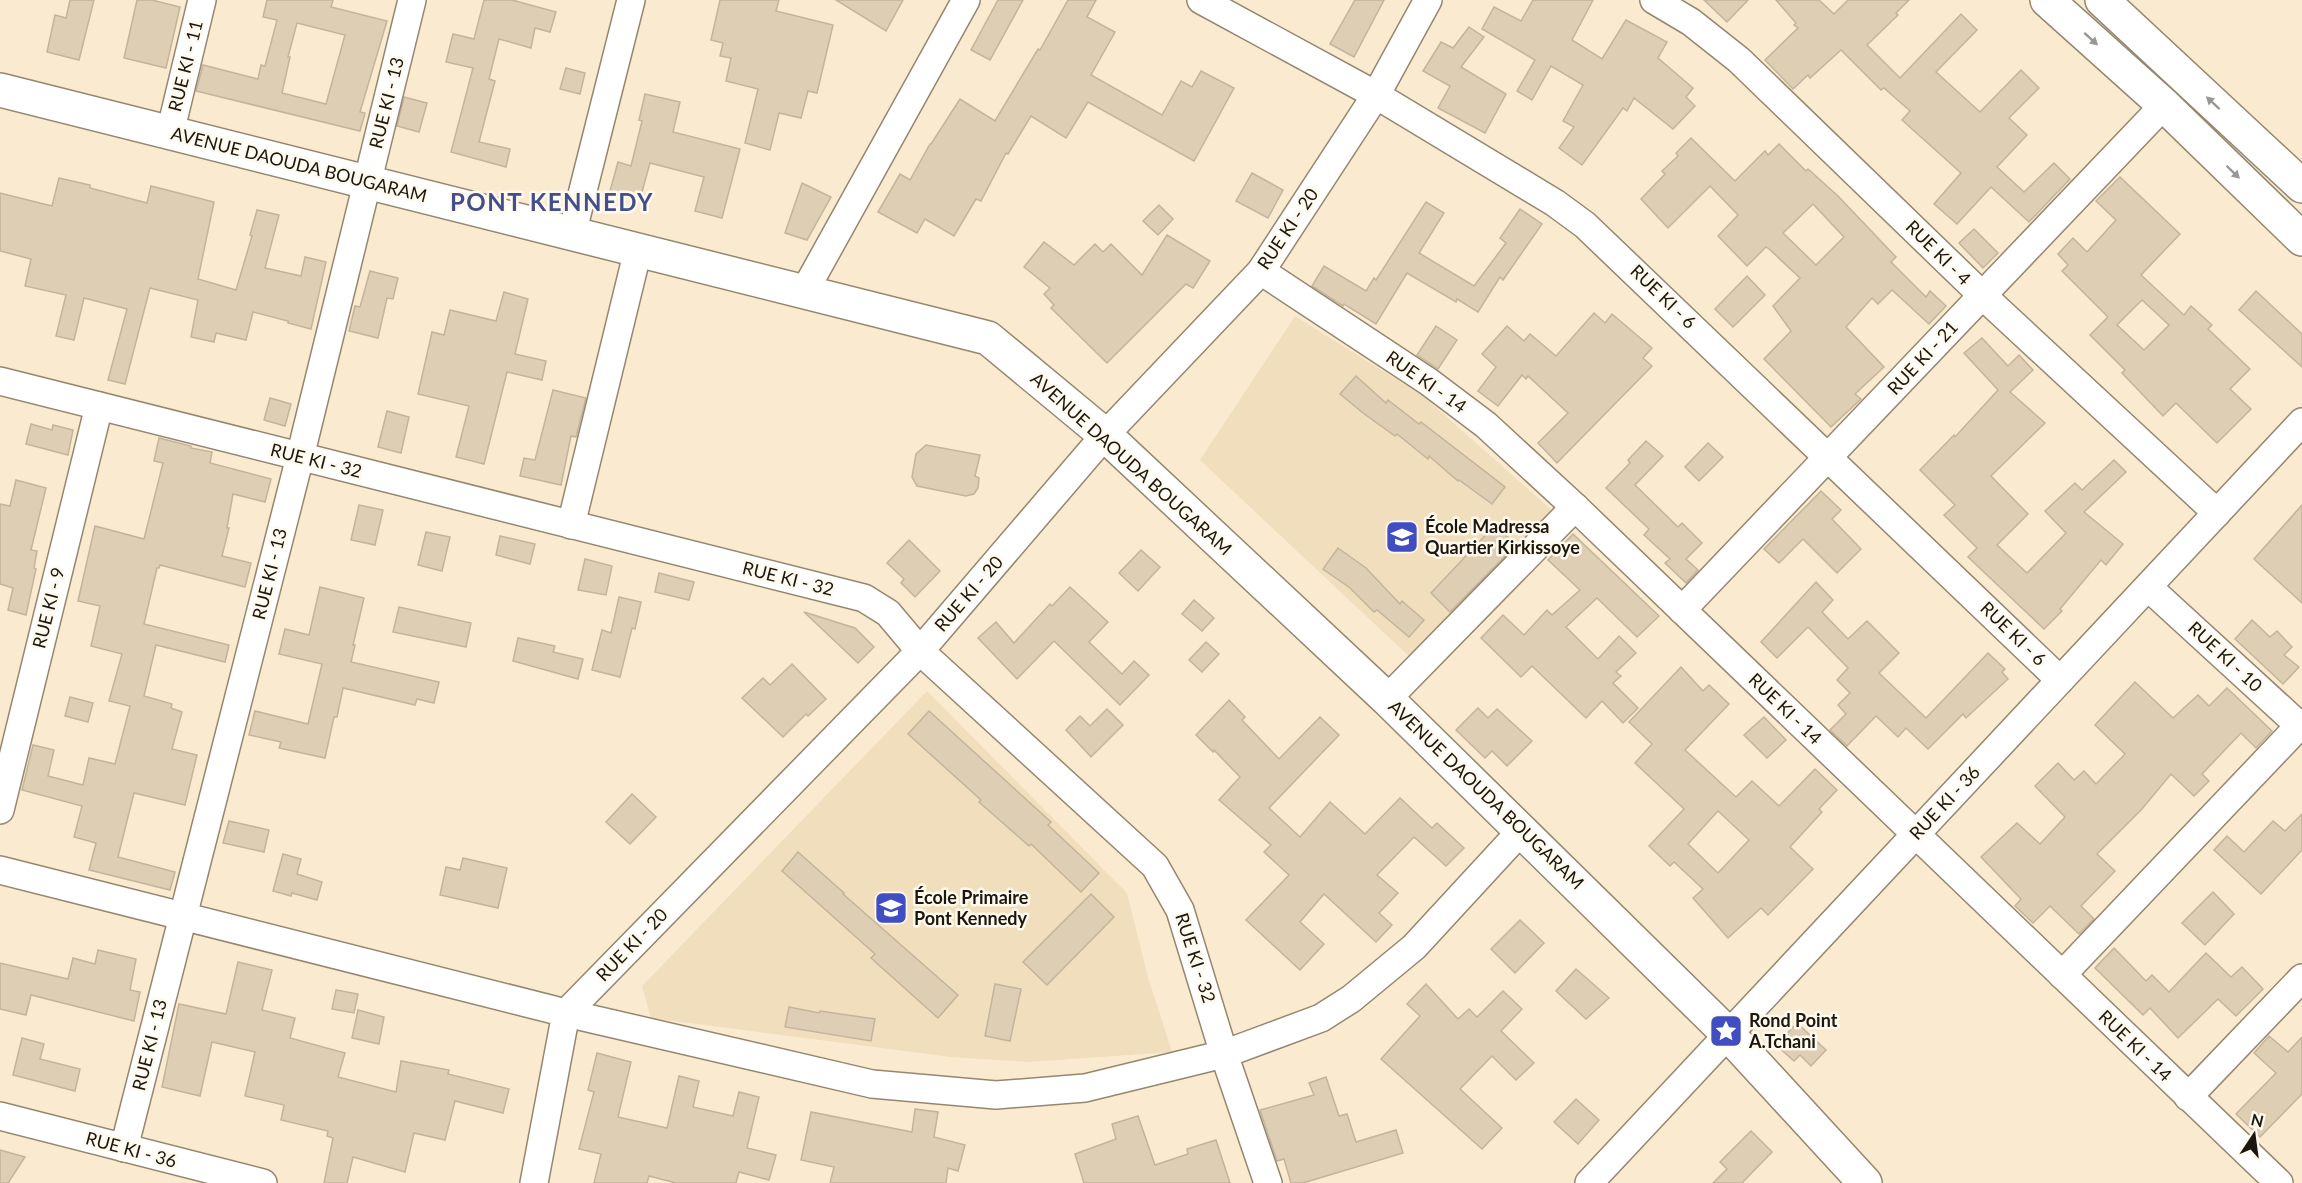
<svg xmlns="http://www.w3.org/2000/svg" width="2302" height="1183" font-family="Lato,sans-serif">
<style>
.built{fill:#f1debd}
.building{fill:#ddceb4;stroke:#c3b49b;stroke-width:1.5;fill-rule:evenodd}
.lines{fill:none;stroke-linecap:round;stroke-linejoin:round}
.minor-casing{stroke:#95876f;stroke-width:30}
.tertiary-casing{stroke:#95876f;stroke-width:36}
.trunk-casing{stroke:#95876f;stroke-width:36}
.minor{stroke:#fff;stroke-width:27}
.tertiary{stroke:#fff;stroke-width:33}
.trunk{stroke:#fff;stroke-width:33}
.oneway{fill:#999793}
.labels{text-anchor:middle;stroke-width:5;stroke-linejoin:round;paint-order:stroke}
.street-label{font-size:18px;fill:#1c170e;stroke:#fff9ee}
.poi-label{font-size:18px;font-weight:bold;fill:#1c170e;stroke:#fff9ee;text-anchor:start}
.district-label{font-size:24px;font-weight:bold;letter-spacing:1.5px;fill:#424f8c;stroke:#fff9ee}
</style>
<rect width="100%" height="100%" fill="#faead0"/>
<!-- built -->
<g class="built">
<path d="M1295,316L1423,396L1555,513L1414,661L1200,460Z"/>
<path d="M927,691L1127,893L1147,974L1172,1052L1029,1062L951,1057L651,1018L642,986Z"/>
</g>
<!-- building -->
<g class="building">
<path d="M70,0H94L79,60L47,52L55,15L66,18Z"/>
<path d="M137,0H152L180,7L166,68L124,58Z"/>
<path d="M267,0H333L331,7L387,21L360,112L365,113L360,131L196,91L203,65L258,79L261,65L265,66L277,20L263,17ZM297,23L345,35L326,104L282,93L290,57H288Z"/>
<path d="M484,0H512L556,12L550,32L535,28L531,48L499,39L489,79L495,81L479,142L510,149L506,167L451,152L473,68L446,62L453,34L474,39Z"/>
<path d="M720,0H779L776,11L833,25L817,93L808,91L801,118L779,113L770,150L745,143L758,89L726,81L731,58L720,56L723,43L711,40Z"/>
<path d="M836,0H903L886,31Z"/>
<path d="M998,0H1023L990,60L971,50Z"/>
<path d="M1068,0H1096L1087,17L1115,32L1091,75L1162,115L1181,81L1192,87L1201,71L1234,88L1194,161L1088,102L1066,138L1031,116L1008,154L1006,153L981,201L976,199L954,236L925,219L917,233L878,212L900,174L910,180L930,144H931L960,99L995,121L1038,49L1040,50Z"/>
<path d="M1355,0H1384L1354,57L1330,44Z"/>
<path d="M1533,0H1593L1572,40L1602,59L1626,20L1667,42L1658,58L1693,88L1686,97L1695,106L1673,129L1634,98L1627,111L1623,108L1582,165L1559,148L1574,127L1563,121L1583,85L1551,66L1532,100L1517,91L1535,60L1482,29L1494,7L1521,21Z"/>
<path d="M1704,0H1748L1727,22Z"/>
<path d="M1776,0H1819L1834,14L1848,0H1909L1896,13L1898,15L1867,45L1900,78L1961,14L1977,30L1936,72L1980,112L2021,70L2039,88L2009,118L2027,135L1997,167L2024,192L2054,163L2070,179L2029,222L1991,187L1957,224L1934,204L1961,173L1902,120L1910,111L1884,88L1881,90L1841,50L1810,78L1808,75L1793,89L1765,60L1798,28L1794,25L1796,23Z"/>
<path d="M1469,27L1484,37L1461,67L1506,94L1485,133L1438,108L1450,86L1423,71L1441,42L1453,48Z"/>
<path d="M566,68L585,73L580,94L560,89Z"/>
<path d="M645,94L680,102L673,132L740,149L722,218L695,211L704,177L650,163L640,199L610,191L618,162L631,166L642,121L639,120Z"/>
<path d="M404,97L427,103L419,132L397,126Z"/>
<path d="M1691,138L1735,181L1765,151L1768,155L1779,144L1806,171L1808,169L1838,196L1896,257L1891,262L1926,297L1930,291L1946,306L1929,324L1892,290L1878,304L1872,298L1846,327L1884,367L1855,394L1861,399L1831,427L1764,359L1791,331L1773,306L1800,278L1768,248L1766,247L1747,266L1718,236L1738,215L1710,186L1668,228L1641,199L1665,174L1662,171L1678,156L1676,153ZM1813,204L1844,237L1816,265L1783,233Z"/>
<path d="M1252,173L1283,190L1268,218L1236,201Z"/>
<path d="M2120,177L2180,234L2141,275L2184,315L2191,306L2212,325L2208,329L2250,369L2230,389L2251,409L2217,443L2176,403L2163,416L2122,373L2125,370L2090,335L2108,317L2062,271L2068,265L2058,254L2073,238L2087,252L2116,220L2096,201ZM2142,300L2169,325L2144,350L2117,325Z"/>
<path d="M59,178L90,185V188L147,203L151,186L214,202L198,279L236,290L252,236L250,235L257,210L279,215L265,268L301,276L305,257L326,262L311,329L288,323V321L253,312L246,340L216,333L214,342L191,337L198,300L150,288L125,384L108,380L127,309L84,298L74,340L56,336L66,295L25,286L31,259L0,251V193L52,206Z"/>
<path d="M802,183L831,197L807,240L785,233Z"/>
<path d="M1426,202L1444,213L1419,253L1474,286L1506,243L1500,238L1520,209L1542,224L1503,280L1500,277L1478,312L1457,299L1456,302L1407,273L1376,324L1344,304L1343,306L1312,286L1324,266L1366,291L1374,278L1376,280Z"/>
<path d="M1159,205L1173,219L1158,235L1143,221Z"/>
<path d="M1974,229L1998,253L1983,268L1959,243Z"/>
<path d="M1167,235L1210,261L1193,288L1186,284L1107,363L1051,308L1054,305L1044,294L1050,288L1024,267L1044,242L1074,265L1095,244L1103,252L1111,244L1142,275Z"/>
<path d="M370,271L398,278L393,299L387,298L378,338L349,331L355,306L360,307Z"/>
<path d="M1747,276L1765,295L1733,327L1715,309Z"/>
<path d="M2256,291L2302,334V367L2239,310Z"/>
<path d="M504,292L528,299L515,354L546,361L542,380L507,372L484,464L456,457L469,406L418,394L432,332L444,335L450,310L496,321Z"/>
<path d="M1594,313L1605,323L1612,314L1652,348L1643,358L1652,366L1557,463L1538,443L1568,413L1528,376L1526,379L1522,375L1498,406L1478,391L1496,367L1482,354L1507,326L1524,341L1530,334L1556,356Z"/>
<path d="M1436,326L1457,340L1438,369L1417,355Z"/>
<path d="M1982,338L2008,366L2019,355L2033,370L2010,392L2045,423L1991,476L2028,514L1997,545L2027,573L2066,533L2045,511L2075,483L2082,490L2114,460L2126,472L2084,512L2123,544L2106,565L2101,560L2060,609L2062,611L2044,629L1968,557L1977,548L1944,515L1955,505L1920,470L1954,435L1955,437L1998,390L1964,353Z"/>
<path d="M1356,376L1386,403L1388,400L1419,424L1421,422L1505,487L1492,504L1459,480L1458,481L1429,456L1428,459L1397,434L1395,436L1363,413L1340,394Z"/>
<path d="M553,390L586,398L576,437L571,436L561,485L520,476L524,458L535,460Z"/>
<path d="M270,398L291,404L285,426L264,420Z"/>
<path d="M387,411L409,417L401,453L378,447Z"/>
<path d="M31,424L52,430L53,425L73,430L68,455L26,444Z"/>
<path d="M159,438L191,446V448L212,452L210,463L271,479L265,502L233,494L227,528H229L222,556L251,563L245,587L160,565L159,568H157L144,624L229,645L225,662L156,645L144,696L172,704L171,708L182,712L172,749L197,755L185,805L134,793L118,857L175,872L170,890L89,870L96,843L74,837L82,806L22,790L33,745L54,750L48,776L83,785L89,758L115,764L130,706L109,701L122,654L91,646L100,606L78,601L95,526L144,539L163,463L154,461Z"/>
<path d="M1646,441L1663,456L1635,485L1678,527L1682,523L1702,543L1686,559L1698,570L1686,583L1665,563L1670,559L1644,535L1649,529L1606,488L1630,463L1628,460Z"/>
<path d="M1708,443L1723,457L1699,481L1685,467Z"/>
<path d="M926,445L980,455L975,476L979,478L978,488L974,494L966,496L917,486L912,477L916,454Z"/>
<path d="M16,480L46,488L31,550L37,551L34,568L36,569L26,615L8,610L13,588L0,584V504L10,506Z"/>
<path d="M1821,491L1841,510L1832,519L1861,549L1837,573L1803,539L1779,563L1764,549Z"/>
<path d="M359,505L383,510L375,545L351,540Z"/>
<path d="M2302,505V603L2254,559Z"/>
<path d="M1495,525L1516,545L1450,612L1431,593Z"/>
<path d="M426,532L450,537L442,571L418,565Z"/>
<path d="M1573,534L1659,616L1637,637L1597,598L1566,627L1598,659L1619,636L1636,653L1616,672L1621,676L1613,683L1638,708L1623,723L1602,701L1586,718L1532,666L1521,677L1481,638L1503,615L1524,635L1547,610L1552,615L1580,590L1548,560Z"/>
<path d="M500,536L535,544L530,564L496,555Z"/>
<path d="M909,540L940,571L915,597L901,583L904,579L887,563Z"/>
<path d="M1338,548L1366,568L1400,604L1402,601L1424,620L1409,637L1377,610L1374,612L1350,588L1323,569Z"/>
<path d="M1141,550L1160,567L1138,591L1119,573Z"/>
<path d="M585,559L612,566L606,595L578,590Z"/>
<path d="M659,573L694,582L689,600L655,592Z"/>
<path d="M1816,582L1833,600L1822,612L1848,639L1867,621L1899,653L1879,673L1926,718L1988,653L2005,669L2002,672L2008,679L1966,718L1963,714L1928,749L1906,728L1898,737L1876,716L1847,746L1830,730L1846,714L1838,705L1850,693L1837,680L1848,668L1808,627L1777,658L1761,642Z"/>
<path d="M320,587L364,598L353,645H355L351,662L439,682L434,703L417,699L415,705L343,688L337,717H334L325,758L279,748L281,742L249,735L255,711L308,724L322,664L279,654L285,629L309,635Z"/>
<path d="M1070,587L1108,622L1089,642L1122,674L1134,661L1149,675L1120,705L1054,641L1017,679L978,638L996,622L1014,643L1050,604L1052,606Z"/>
<path d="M619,597L641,602L635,629L632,628L620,677L592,670L602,630L611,633Z"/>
<path d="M1194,600L1214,618L1202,631L1182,614Z"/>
<path d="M399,607L471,623L466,647L393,632Z"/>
<path d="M804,612L855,628L874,647L858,663Z"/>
<path d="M2252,620L2270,637L2277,631L2292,647L2284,655L2299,667L2283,684L2235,639Z"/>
<path d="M518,638L555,646L553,652L583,659L578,679L513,661Z"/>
<path d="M1206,642L1219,654L1202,672L1189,660Z"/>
<path d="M792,664L826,699L808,716L806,714L783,737L742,698L763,678L770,685Z"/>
<path d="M1681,667L1703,691L1709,685L1729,704L1685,750L1736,797L1752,781L1779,806L1815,769L1837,790L1819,809L1822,812L1790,847L1813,869L1768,915L1761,908L1728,938L1693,898L1703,889L1674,862L1670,866L1649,846L1684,809L1635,763L1652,744L1629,722ZM1718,811L1749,840L1718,873L1688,844Z"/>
<path d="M2135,682L2173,718L2198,695L2209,706L2227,688L2272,731L2256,748L2241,733L2202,774L2209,781L2194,796L2171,774L2142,809L2097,854L2115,871L2081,906L2094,919L2079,934L2050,906L2033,923L2015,906L2021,899L1981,857L2017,823L2040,844L2065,817L2035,786L2058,763L2074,780L2084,771L2096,784L2125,754L2095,725Z"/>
<path d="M70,697L93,703L88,722L65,716Z"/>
<path d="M1229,700L1245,717L1242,720L1279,759L1320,717L1339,735L1269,808L1300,837L1330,802L1365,834L1400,798L1432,828L1437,823L1464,848L1446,866L1414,837L1377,875L1398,893L1379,913L1392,925L1376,942L1324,894L1300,922L1324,944L1300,970L1246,920L1289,875L1264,852L1271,845L1219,800L1240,777L1214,750L1213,752L1196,735Z"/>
<path d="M1478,708L1488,718L1497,709L1532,741L1507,766L1492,751L1485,758L1456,730Z"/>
<path d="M1107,709L1123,725L1091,757L1066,730L1080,716L1090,726Z"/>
<path d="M929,711L1051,822L1048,825L1099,873L1081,892L1031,844L1029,846L979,802L981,800L908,734Z"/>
<path d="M1764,717L1786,740L1767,758L1744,735Z"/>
<path d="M632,794L656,817L630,844L606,822Z"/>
<path d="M2302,814V850L2261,894L2214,850L2227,836L2244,852L2273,821L2285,831Z"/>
<path d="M229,821L269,830L264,852L223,843Z"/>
<path d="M798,852L844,893L843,894L958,995L938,1018L871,958L875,954L782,871Z"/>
<path d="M283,854L301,859L297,874L322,882L317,900L292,893L291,896L273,891Z"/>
<path d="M463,858L507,868L498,908L440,895L446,867L460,870Z"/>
<path d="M2213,892L2234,914L2205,945L2182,923Z"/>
<path d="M1091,894L1114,917L1047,985L1023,962Z"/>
<path d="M1520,920L1544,943L1515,973L1491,949Z"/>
<path d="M2114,948L2146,981L2152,975L2169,992L2206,953L2231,977L2242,967L2263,989L2236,1016L2218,999L2178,1038L2150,1008L2143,1015L2095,968Z"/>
<path d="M98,950L136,959L130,990L140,992L134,1021L31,995L26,1015L0,1009V963L68,979L73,958L95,964Z"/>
<path d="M238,962L272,970L262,1010L295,1018L290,1038L345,1053L338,1077L396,1092L401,1061L449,1070L448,1074L509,1089L503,1113L455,1101L445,1140L414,1133L405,1172L353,1157L347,1183H324L333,1138L327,1136L328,1131L281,1120L284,1105L245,1096L255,1052L212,1042L200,1096L162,1087L179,1004L226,1014Z"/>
<path d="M1576,969L1609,998L1586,1019L1556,991Z"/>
<path d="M995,984L1021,989L1010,1041L985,1036Z"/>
<path d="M1426,984L1458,1019L1469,1009L1477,1017L1503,991L1522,1009L1501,1031L1534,1063L1516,1080L1492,1056L1460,1089L1502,1128L1482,1149L1381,1059L1420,1016L1407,1004Z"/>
<path d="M336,990L358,994L354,1013L332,1009Z"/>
<path d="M789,1007L819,1013L820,1011L875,1019L871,1041L785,1027Z"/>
<path d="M358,1010L384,1017L379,1044L352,1038Z"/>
<path d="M1797,1023L1826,1050L1811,1066L1800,1055L1794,1061L1776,1045Z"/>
<path d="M2269,1036L2288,1052L2302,1037V1094L2260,1137L2236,1114L2276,1073L2254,1053Z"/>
<path d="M22,1038L44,1044L40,1059L80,1069L75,1091L13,1075Z"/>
<path d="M597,1053L631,1062L618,1117L667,1128L679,1076L699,1081L693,1107L733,1116L739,1092L759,1097L747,1148L776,1155L769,1180L739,1172L736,1183H676L649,1176L647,1183H594L601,1154L579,1149L594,1092L588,1090Z"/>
<path d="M1326,1077L1339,1116L1347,1114L1356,1142L1396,1130L1403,1153L1303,1183H1291L1284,1159L1277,1161L1260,1110L1314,1095L1309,1083Z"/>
<path d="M1576,1099L1599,1120L1578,1144L1554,1122Z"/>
<path d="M915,1109L938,1112L934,1137L965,1145L958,1171L948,1168L946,1183H830L834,1167L801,1160L811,1112L912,1132Z"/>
<path d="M1138,1116L1155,1165L1188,1154L1187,1149L1216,1140L1230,1183H1084L1075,1154L1116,1139L1112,1124Z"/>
<path d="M1751,1131L1772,1152L1742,1183H1713L1727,1169L1720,1162Z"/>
<path d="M0,1150L25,1157L8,1183H0Z"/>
</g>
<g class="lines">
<!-- minor casing -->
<g class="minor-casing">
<g id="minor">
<path d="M1201,0L1376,95L1555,203L1585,225L2060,680"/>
<path d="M1654,0L1691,22L1739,60L1982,295L2217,513"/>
<path d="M170,133L202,0"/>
<path d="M572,234L631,0"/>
<path d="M1261,271L1429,382L1486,425L1575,507L2279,1183"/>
<path d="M804,292L966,0"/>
<path d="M0,381L864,598L888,613L920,651L1155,866L1180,910L1224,1054L1268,1183"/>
<path d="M571,525L638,250"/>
<path d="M2148,587L2302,728"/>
<path d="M1682,610L2164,105"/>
<path d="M1387,699L1575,507"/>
<path d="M0,810L99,406"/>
<path d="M0,870L566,1013L872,1084L996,1095L1085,1088L1224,1054L1321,1018L1351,999L1414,947L1522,830"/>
<path d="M2062,975L2302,723"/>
<path d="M2188,1097L2302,978"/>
<path d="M0,1116L263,1183"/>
<path d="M124,1148L300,457L412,0"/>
<path d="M534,1183L566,1013L920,651L1105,435L1261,271L1376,95L1428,0"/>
<path d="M1589,1183L2302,422"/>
</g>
</g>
<!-- tertiary casing -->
<g class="tertiary-casing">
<path id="tertiary" d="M0,90L988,338L1105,435L1387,699L1728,1034L1865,1183"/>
</g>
<!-- trunk casing -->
<g class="trunk-casing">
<g id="trunk">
<path d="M2047,0L2164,105L2302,239"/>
<path d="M2102,0L2302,186"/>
</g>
</g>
<!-- minor -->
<use href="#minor" class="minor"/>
<!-- tertiary -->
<use href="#tertiary" class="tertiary"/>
<!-- trunk -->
<use href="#trunk" class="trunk"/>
</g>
<!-- one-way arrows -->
<defs><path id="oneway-solid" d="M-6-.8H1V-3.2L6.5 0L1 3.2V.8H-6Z" transform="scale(1.5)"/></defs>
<g class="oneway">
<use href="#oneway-solid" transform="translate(2091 39) rotate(42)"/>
<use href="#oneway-solid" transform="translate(2213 103) rotate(-137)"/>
<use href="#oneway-solid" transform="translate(2233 172) rotate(44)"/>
</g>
<!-- icons -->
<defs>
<g id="school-square" transform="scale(1.725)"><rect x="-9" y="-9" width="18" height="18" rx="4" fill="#404ec2" stroke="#fff9ee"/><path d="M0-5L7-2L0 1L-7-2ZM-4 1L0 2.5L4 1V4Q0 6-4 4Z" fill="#fff"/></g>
<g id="sight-square" transform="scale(1.725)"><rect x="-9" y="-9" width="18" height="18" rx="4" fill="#404ec2" stroke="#fff9ee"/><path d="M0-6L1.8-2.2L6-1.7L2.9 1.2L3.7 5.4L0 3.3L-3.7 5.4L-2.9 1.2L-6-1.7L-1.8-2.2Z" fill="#fff"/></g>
</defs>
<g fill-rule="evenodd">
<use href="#school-square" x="1402" y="537"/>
<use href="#school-square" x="891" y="908"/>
<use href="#sight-square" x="1726" y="1031"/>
</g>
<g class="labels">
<!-- street labels -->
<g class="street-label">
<text transform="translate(186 66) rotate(-76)" y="6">RUE KI - 11</text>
<text transform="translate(387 103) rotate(-76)" y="6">RUE KI - 13</text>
<text transform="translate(299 165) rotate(14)" y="6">AVENUE DAOUDA BOUGARAM</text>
<text transform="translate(1288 229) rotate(-56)" y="6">RUE KI - 20</text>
<text transform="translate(1938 253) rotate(45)" y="6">RUE KI - 4</text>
<text transform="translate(1663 297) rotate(44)" y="6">RUE KI - 6</text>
<text transform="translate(1923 358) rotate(-47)" y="6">RUE KI - 21</text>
<text transform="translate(1426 382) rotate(35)" y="6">RUE KI - 14</text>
<text transform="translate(316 461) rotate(14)" y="6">RUE KI - 32</text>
<text transform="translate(1131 464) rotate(42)" y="6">AVENUE DAOUDA BOUGARAM</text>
<text transform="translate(270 574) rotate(-76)" y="6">RUE KI - 13</text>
<text transform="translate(788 579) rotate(14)" y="6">RUE KI - 32</text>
<text transform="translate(969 594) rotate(-49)" y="6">RUE KI - 20</text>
<text transform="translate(49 608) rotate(-76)" y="6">RUE KI - 9</text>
<text transform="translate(2013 634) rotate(44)" y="6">RUE KI - 6</text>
<text transform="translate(2225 657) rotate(43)" y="6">RUE KI - 10</text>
<text transform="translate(1785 709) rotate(44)" y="6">RUE KI - 14</text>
<text transform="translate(1486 795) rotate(44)" y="6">AVENUE DAOUDA BOUGARAM</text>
<text transform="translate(1945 803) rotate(-47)" y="6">RUE KI - 36</text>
<text transform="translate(632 945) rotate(-46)" y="6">RUE KI - 20</text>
<text transform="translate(1195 958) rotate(72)" y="6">RUE KI - 32</text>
<text transform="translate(150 1045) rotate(-76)" y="6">RUE KI - 13</text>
<text transform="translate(2135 1046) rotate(44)" y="6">RUE KI - 14</text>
<text transform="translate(131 1150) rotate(15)" y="6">RUE KI - 36</text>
</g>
<!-- poi labels -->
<g class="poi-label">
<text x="1425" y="533">École Madressa<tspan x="1425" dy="21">Quartier Kirkissoye</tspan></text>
<text x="914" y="904">École Primaire<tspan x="914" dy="21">Pont Kennedy</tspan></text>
<text x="1749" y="1027">Rond Point<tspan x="1749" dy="21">A.Tchani</tspan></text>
</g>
<!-- district labels -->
<g class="district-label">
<text x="552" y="211">PONT KENNEDY</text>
</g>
</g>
<!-- north arrow -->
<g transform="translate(2254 1135) rotate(13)" stroke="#fff9ee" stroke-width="4.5" paint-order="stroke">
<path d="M0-4.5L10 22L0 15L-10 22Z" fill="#1c170e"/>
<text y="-9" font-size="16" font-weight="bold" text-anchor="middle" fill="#1c170e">N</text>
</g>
</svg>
